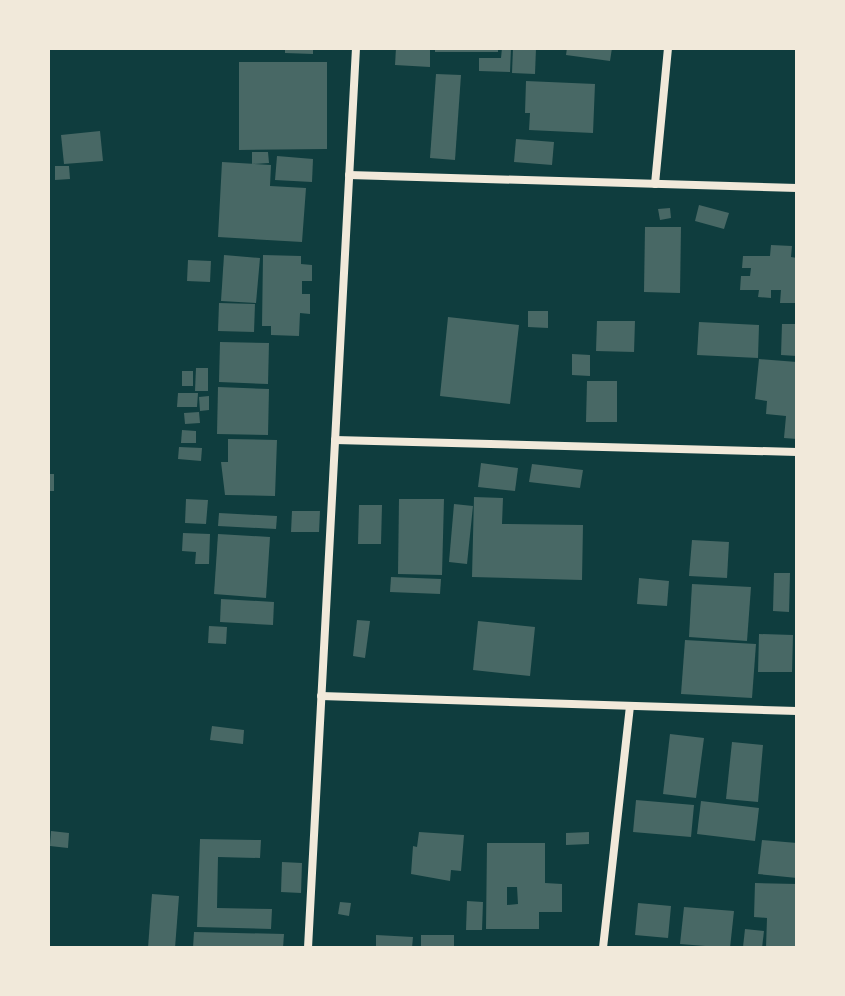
<svg xmlns="http://www.w3.org/2000/svg" width="845" height="996" font-family="Spectral,serif">
<style>
.building{fill:#486865;fill-rule:evenodd}
.lines{fill:none;stroke-linecap:round;stroke-linejoin:round}
.minor{stroke:#f1e9da;stroke-width:8}
</style>
<rect width="100%" height="100%" fill="#0f3d3e"/>
<!-- building -->
<g class="building">
<path d="M285,48H313V54L285,53Z"/>
<path d="M396,48L430,50V67L395,65Z"/>
<rect x="435" y="48" width="63" height="4"/>
<path d="M502,48H511L510,72L479,71V58H501Z"/>
<path d="M513,48H536L535,74L512,73Z"/>
<path d="M567,48H612L610,61L566,55Z"/>
<path d="M239,62H327V149L239,150Z"/>
<path d="M436,74L461,75L455,160L430,158Z"/>
<path d="M526,81L595,84L593,133L529,130L530,113H525Z"/>
<path d="M100,131L103,161L64,164L61,135Z"/>
<path d="M516,139L554,142L552,165L514,162Z"/>
<path d="M252,152H268L269,163L252,164Z"/>
<path d="M277,156L313,159L312,182L275,180Z"/>
<path d="M222,162L271,165L270,186L306,188L302,242L218,237Z"/>
<path d="M55,166H69L70,179L55,180Z"/>
<path d="M699,205L729,213L724,229L695,221Z"/>
<path d="M670,208L671,218L660,220L658,209Z"/>
<path d="M645,227H681L680,293L644,292Z"/>
<path d="M771,245L792,246L791,257L797,258V303H780L781,290H771V298L758,297L759,290H740L741,276H750L751,268H742L743,256H770Z"/>
<path d="M224,255L260,258L256,303L221,301Z"/>
<path d="M263,255L301,256V264L312,265V281H302V294H310V314L300,313L299,336L271,335V326H262Z"/>
<path d="M188,260L211,261L210,282L187,281Z"/>
<path d="M219,303L255,304L254,332L218,331Z"/>
<path d="M528,311H548V328L528,327Z"/>
<path d="M448,317L519,325L510,404L440,396Z"/>
<path d="M597,321H635L634,352L596,351Z"/>
<path d="M699,322L759,325L758,358L697,355Z"/>
<path d="M782,324H797V356L781,355Z"/>
<path d="M220,342L269,343L268,384L219,382Z"/>
<path d="M572,354L590,355V376L572,375Z"/>
<path d="M759,359L797,362V439L784,438L786,416L766,414L767,401L755,399Z"/>
<path d="M196,368H208V391H195Z"/>
<rect x="182" y="371" width="11" height="15"/>
<path d="M587,381H617V422H586Z"/>
<path d="M218,387L269,389L268,435L217,434Z"/>
<path d="M178,393H198L197,407H177Z"/>
<path d="M209,396V410L200,411L199,397Z"/>
<path d="M199,412L200,423L185,424L184,413Z"/>
<path d="M182,430L196,431V443H181Z"/>
<path d="M228,439L277,440L275,496L225,495L221,462H228Z"/>
<path d="M179,447L202,448L201,461L178,459Z"/>
<path d="M481,463L518,468L515,491L478,487Z"/>
<path d="M532,464L583,470L580,488L529,482Z"/>
<rect x="48" y="474" width="6" height="17"/>
<path d="M474,497L503,498L502,524L583,525L582,580L472,577Z"/>
<path d="M186,499L208,500L206,524L185,523Z"/>
<path d="M399,499H444L442,575L398,574Z"/>
<path d="M454,504L473,506L467,564L449,562Z"/>
<path d="M359,505H382L381,544H358Z"/>
<path d="M292,511H320L319,532H291Z"/>
<path d="M219,513L277,516L276,529L218,526Z"/>
<path d="M183,533L210,534L209,564H195L196,552L182,551Z"/>
<path d="M218,534L270,537L266,598L214,594Z"/>
<path d="M692,540L729,542L727,578L689,576Z"/>
<path d="M774,573H790L789,612L773,611Z"/>
<path d="M391,577L441,579L440,594L390,592Z"/>
<path d="M639,578L669,581L667,606L637,604Z"/>
<path d="M692,584L751,587L747,641L689,637Z"/>
<path d="M221,599L274,602L273,625L220,622Z"/>
<path d="M357,620L370,621L365,658L353,656Z"/>
<path d="M478,621L535,627L530,676L473,670Z"/>
<path d="M209,626L227,627L226,644L208,643Z"/>
<path d="M759,634L793,635L792,672H758Z"/>
<path d="M685,640L756,644L752,698L681,694Z"/>
<path d="M212,726L244,730L243,744L210,740Z"/>
<path d="M670,734L704,738L696,798L663,794Z"/>
<path d="M732,742L763,745L758,802L726,799Z"/>
<path d="M636,800L694,805L691,837L633,832Z"/>
<path d="M701,801L759,808L755,841L697,834Z"/>
<path d="M51,831L69,833L68,848L50,846Z"/>
<path d="M419,832L464,835L461,871L451,870L450,881L411,874L413,846L417,847Z"/>
<path d="M589,832V844L566,845V833Z"/>
<path d="M200,839L261,840L260,858L218,857L217,908L272,909L271,929L197,927Z"/>
<path d="M762,840L797,843V878L758,874Z"/>
<path d="M487,843H545V883L562,884V912H539V929H486ZM507,887H517L518,904L507,905Z"/>
<path d="M282,862L302,863L301,893L281,892Z"/>
<path d="M755,883L797,884V948H766L767,918L754,917Z"/>
<path d="M152,894L179,896L175,948H148Z"/>
<path d="M467,901L483,902L482,930H466Z"/>
<path d="M340,902L351,903L349,916L338,914Z"/>
<path d="M638,903L671,906L668,938L635,935Z"/>
<path d="M684,907L734,911L730,948L680,944Z"/>
<path d="M745,929L764,931L762,948L743,947Z"/>
<path d="M194,932L284,934L283,948H193Z"/>
<path d="M376,935L413,937L412,948H376Z"/>
<rect x="421" y="935" width="33" height="13"/>
</g>
<g class="lines">
<!-- minor -->
<g class="minor">
<path d="M349,175L797,188"/>
<path d="M655,184L668,48"/>
<path d="M335,440L797,452"/>
<path d="M321,696L797,711"/>
<path d="M308,948L356,48"/>
<path d="M603,948L630,706"/>
</g>
</g>
<!-- border -->
<rect width="845" height="996" fill="none" stroke="#f1e9da" stroke-width="100"/>
</svg>
